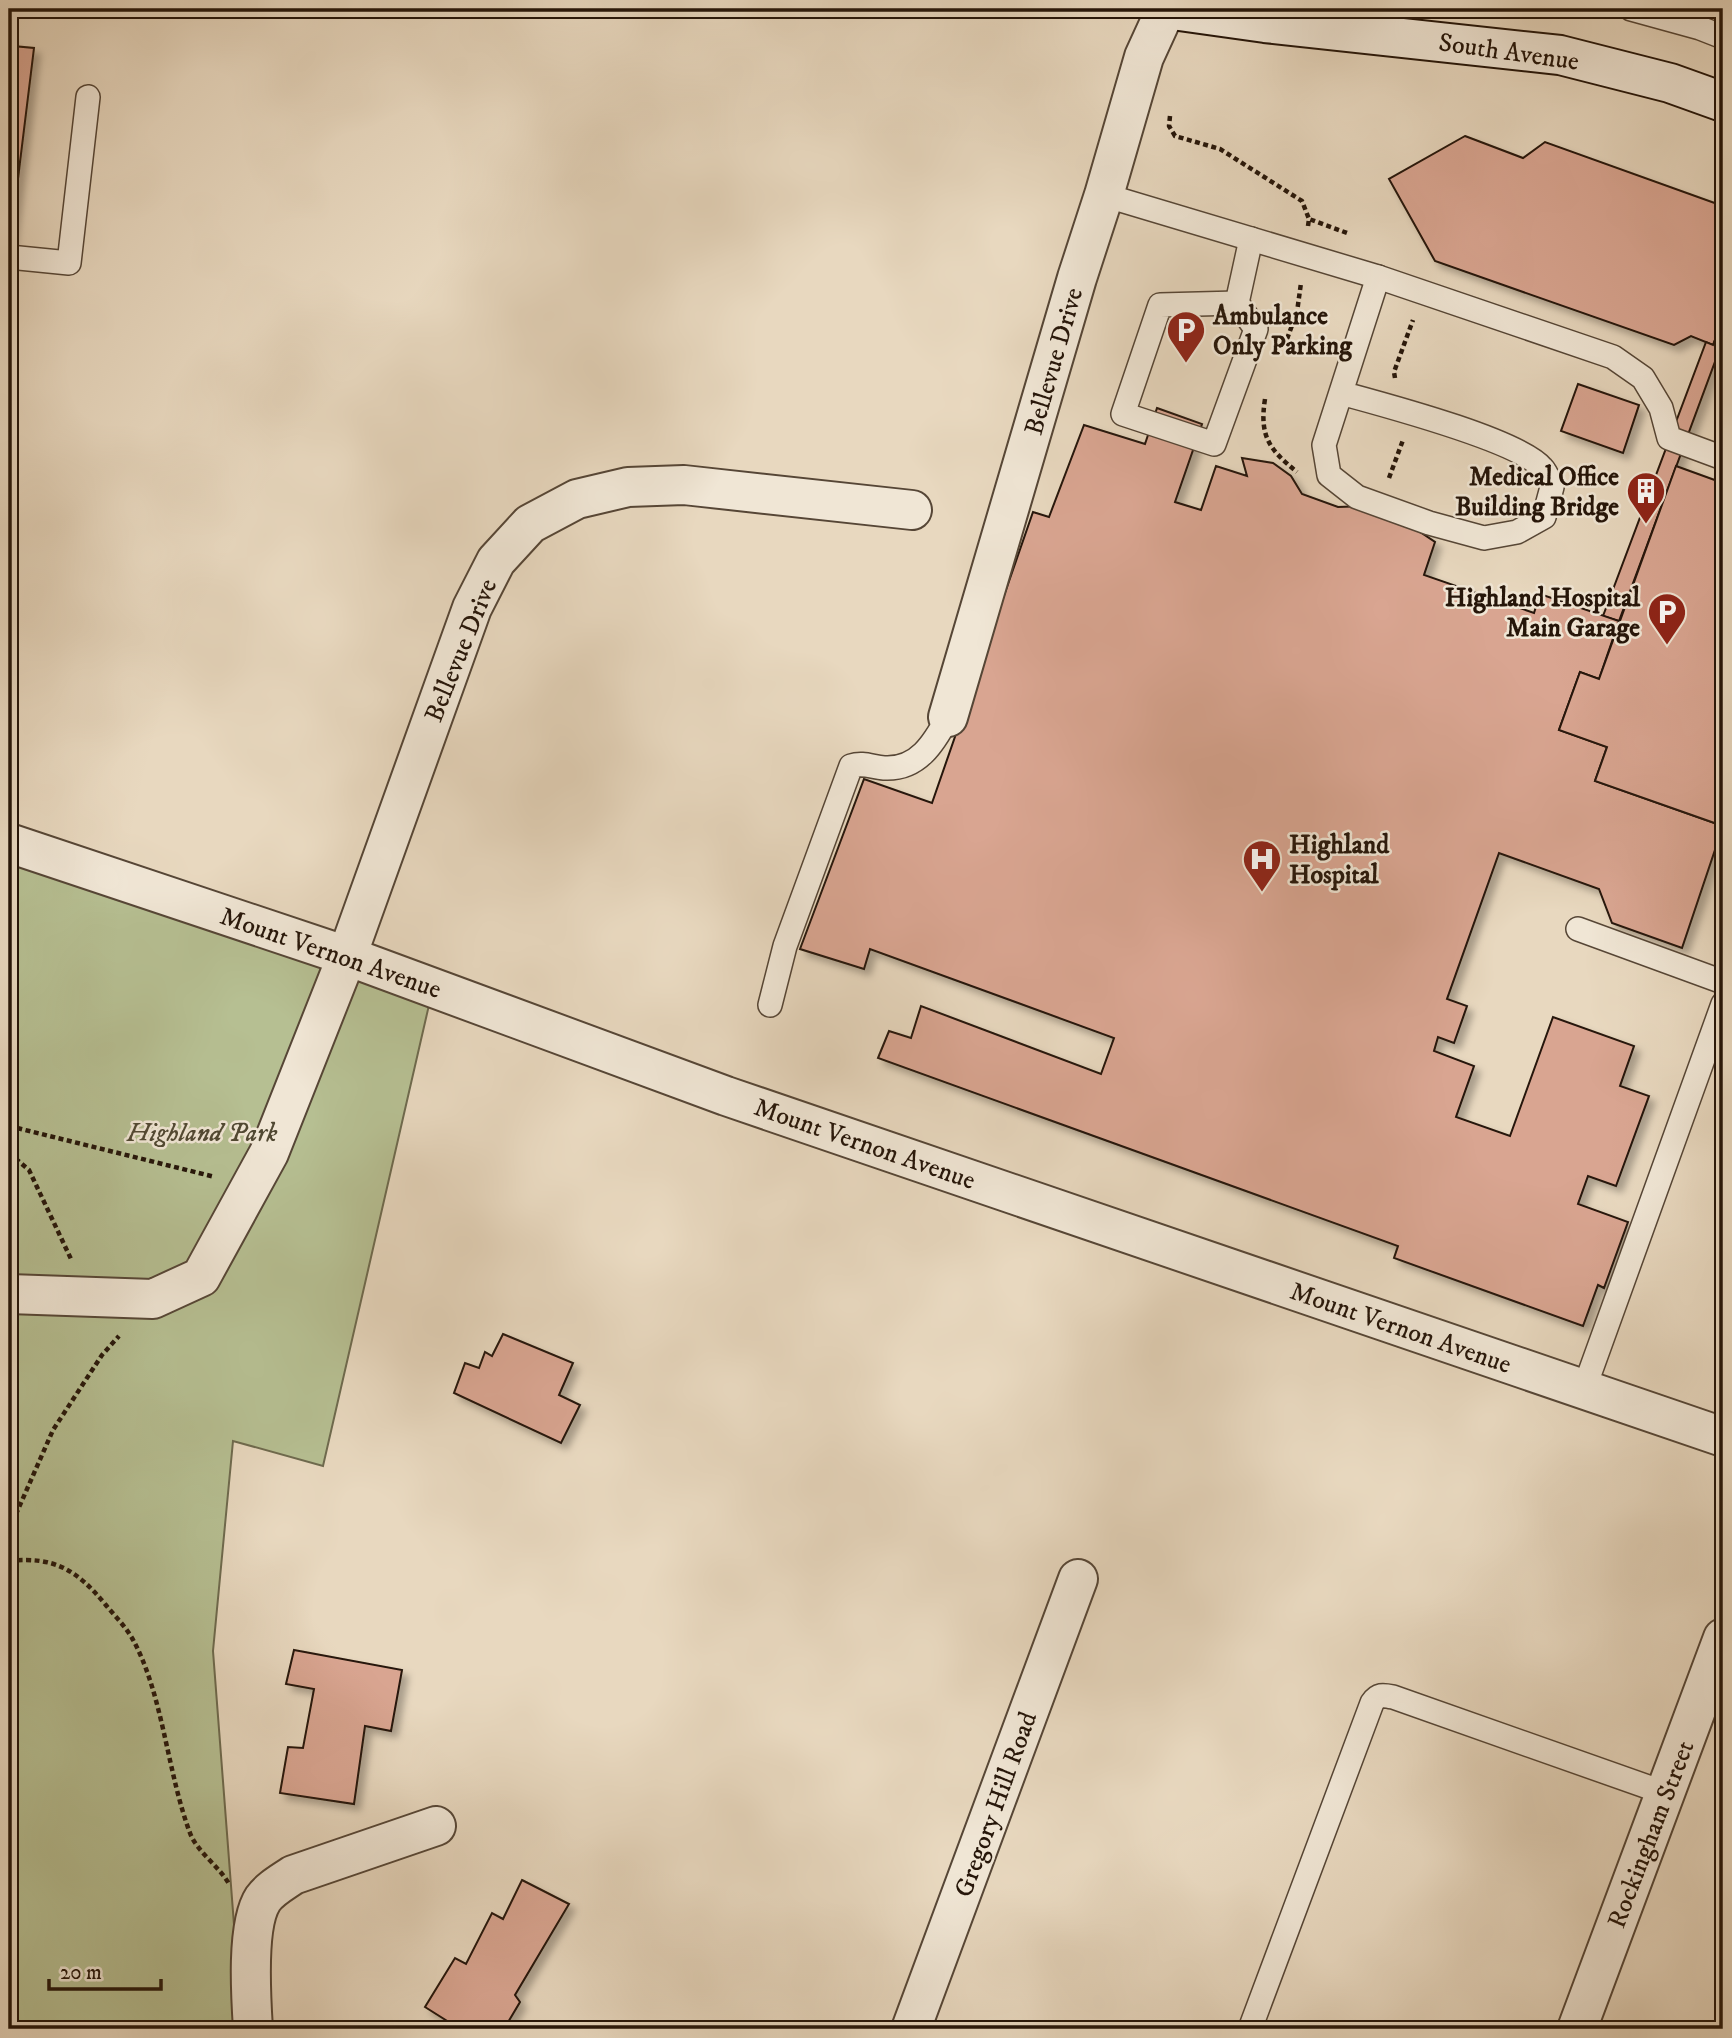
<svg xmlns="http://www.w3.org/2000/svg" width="1732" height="2038" font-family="'IM FELL DW Pica',serif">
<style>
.green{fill:#b6bf92;stroke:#6e6a4e;stroke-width:2}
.building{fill:#d9a591;stroke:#251509;stroke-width:2;filter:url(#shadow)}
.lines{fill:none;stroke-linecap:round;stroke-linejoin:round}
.service-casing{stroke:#564636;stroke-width:26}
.minor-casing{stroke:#564636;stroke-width:42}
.secondary-casing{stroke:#251509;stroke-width:42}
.path{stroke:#251509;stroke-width:4.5;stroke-dasharray:5 3.5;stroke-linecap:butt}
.service{stroke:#f0e6d5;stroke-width:23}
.minor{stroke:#f0e6d5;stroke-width:38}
.secondary{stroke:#f0e6d5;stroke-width:38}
.labels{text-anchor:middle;stroke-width:5;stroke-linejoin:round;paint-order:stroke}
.street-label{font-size:26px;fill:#251509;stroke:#f0e6d5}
.poi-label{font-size:26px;font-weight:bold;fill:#251509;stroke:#f0e6d5;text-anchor:start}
.park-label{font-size:26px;font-style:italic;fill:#504832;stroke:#f0e6d5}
</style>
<defs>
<filter id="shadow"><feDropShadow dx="6" dy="6" stdDeviation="3.5" flood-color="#0004"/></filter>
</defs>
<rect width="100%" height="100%" fill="#e8d8bf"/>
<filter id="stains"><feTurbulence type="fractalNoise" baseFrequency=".00286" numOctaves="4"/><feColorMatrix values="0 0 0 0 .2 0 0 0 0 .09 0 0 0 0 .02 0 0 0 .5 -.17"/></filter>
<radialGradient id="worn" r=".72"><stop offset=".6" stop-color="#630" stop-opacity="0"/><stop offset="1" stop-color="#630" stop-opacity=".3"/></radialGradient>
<!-- green -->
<path class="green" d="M9,862L118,896L429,1005L323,1466L233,1441L213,1651L242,2029H9Z"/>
<!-- building -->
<g class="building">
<path d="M9,41L12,42L13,46L34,48L20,162L9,161Z"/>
<path d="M1465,136L1523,158L1545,142L1723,206V319L1713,345L1691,336L1674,345L1435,261L1389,179Z"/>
<path d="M9,161L20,162L10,246H9Z"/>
<path d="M1723,319V340L1619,621L1603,616L1706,342L1713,345Z"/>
<path d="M1578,384L1639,405L1623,453L1561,431Z"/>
<path d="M1157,408L1202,424L1175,502L1201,510L1216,466L1247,476L1242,458L1273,463L1291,476L1302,494L1338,507L1366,506L1399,518L1435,542L1424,575L1534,613L1540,594L1619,621L1599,679L1580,672L1559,730L1607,747L1595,781L1723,826L1682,948L1612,923L1599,889L1499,853L1447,999L1467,1006L1454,1043L1438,1037L1434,1051L1474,1066L1456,1117L1510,1136L1553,1017L1634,1046L1620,1086L1649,1096L1616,1186L1588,1176L1578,1204L1628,1222L1604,1288L1598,1285L1583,1326L1394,1258L1398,1246L878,1058L889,1031L911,1038L921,1006L1101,1074L1114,1038L870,949L864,969L800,949L864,779L932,803L1033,512L1049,517L1084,425L1145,444Z"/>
<path d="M1676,466L1723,483V826L1595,781L1607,747L1559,730L1580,672L1599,679Z"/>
<path d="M503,1334L573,1363L559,1395L580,1405L561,1443L454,1393L465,1363L479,1368L485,1352L492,1356Z"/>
<path d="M294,1650L402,1670L391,1731L365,1726L354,1804L280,1793L288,1747L303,1748L314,1689L286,1684Z"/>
<path d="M522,1880L569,1904L515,1995L520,2002L504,2029H460L425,2007L455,1958L466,1964L492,1913L503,1919Z"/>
</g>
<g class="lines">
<!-- service casing -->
<g class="service-casing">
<g id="service">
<path d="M1631,9L1700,28L1723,37"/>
<path d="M1104,195L1378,277L1613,357L1643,378L1661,408L1669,438L1723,458"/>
<path d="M9,257L69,263L88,97"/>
<path d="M1237,303L1256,329L1214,444L1123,414L1160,305Z"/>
<path d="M1237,303L1251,239"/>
<path d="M1341,393C1381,404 1519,440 1542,468C1547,473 1549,481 1552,487L1544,517L1517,532L1484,538L1429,523L1357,497L1329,475L1324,445L1378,277"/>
<path d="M1578,929L1723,982"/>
<path d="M770,1005L785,946L851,766C863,762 872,767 884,768C918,770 934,743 948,717"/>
<path d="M1584,1389L1723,1004"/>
<path d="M1250,2029L1372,1703C1378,1694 1383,1695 1393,1697L1665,1793"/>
</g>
</g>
<!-- minor casing -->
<g class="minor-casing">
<g id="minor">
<path d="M948,717L1077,278L1104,195L1144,57L1166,9"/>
<path d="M9,843L347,956L726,1096L1723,1437"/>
<path d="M9,1294L153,1299L201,1277L269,1153L347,956L472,608L496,561L530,524L577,499L628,487L684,485L912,510"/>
<path d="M253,2029C251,1998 246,1925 263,1899C270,1889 283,1882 293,1875L436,1826"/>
<path d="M911,2029L1078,1579"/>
<path d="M1577,2029L1723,1638"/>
</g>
</g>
<!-- secondary casing -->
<g class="secondary-casing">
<path id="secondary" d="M1165,9L1265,23L1560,55L1670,83L1723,102"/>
</g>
<!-- path -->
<g class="path">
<path d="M1170,116L1169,126L1175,136L1220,149L1302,201L1309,219"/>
<path d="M1308,226L1309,219L1347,233"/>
<path d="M1287,339L1297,312L1301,283"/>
<path d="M1395,378L1394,372L1413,320"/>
<path d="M1265,399C1259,437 1270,450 1297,472"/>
<path d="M1389,478L1403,440"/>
<path d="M9,1126L215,1177"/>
<path d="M9,1153L29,1170L71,1259"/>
<path d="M9,1530L53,1430L102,1355L119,1336"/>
<path d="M9,1561C54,1556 77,1570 105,1604C114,1615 125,1626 132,1638C163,1693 167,1772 190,1833C197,1852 219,1866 229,1884"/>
</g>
<!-- service -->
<use href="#service" class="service"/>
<!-- minor -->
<use href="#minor" class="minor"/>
<!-- secondary -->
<use href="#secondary" class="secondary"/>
</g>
<!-- icons -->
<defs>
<g id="parking-pin" transform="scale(2.0125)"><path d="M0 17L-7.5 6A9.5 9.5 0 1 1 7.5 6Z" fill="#8f2418" stroke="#f0e6d5"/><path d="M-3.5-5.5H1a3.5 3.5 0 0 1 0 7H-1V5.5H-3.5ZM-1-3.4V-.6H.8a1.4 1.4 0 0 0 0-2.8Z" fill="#fff"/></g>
<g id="building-pin" transform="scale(2.0125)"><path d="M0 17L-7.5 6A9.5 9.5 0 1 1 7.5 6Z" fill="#8f2418" stroke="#f0e6d5"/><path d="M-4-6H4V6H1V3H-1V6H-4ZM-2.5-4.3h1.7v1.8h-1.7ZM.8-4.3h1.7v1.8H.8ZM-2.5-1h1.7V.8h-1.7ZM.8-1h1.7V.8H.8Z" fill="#fff"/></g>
<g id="hospital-pin" transform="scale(2.0125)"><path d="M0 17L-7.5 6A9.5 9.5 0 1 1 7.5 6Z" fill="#8f2418" stroke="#f0e6d5"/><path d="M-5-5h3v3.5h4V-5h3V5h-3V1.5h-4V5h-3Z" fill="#fff"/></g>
</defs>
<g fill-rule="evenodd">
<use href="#parking-pin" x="1186" y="330"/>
<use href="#building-pin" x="1646" y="491"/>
<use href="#parking-pin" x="1667" y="612"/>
<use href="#hospital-pin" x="1262" y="859"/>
</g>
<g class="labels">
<!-- street labels -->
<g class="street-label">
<text transform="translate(1509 51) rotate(8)" y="9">South Avenue</text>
<text transform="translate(1053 361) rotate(-74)" y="9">Bellevue Drive</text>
<text transform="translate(460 650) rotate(-68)" y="9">Bellevue Drive</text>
<text transform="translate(331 952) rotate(19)" y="9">Mount Vernon Avenue</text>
<text transform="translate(865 1143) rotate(19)" y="9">Mount Vernon Avenue</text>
<text transform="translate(1401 1327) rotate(19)" y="9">Mount Vernon Avenue</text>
<text transform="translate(995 1804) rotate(-70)" y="9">Gregory Hill Road</text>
<text transform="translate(1650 1834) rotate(-69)" y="9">Rockingham Street</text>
</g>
<!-- poi labels -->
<g class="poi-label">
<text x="1213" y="324">Ambulance<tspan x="1213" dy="30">Only Parking</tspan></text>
<text x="1619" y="485" text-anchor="end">Medical Office<tspan x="1619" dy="30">Building Bridge</tspan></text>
<text x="1640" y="606" text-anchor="end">Highland Hospital<tspan x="1640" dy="30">Main Garage</tspan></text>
<text x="1289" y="853">Highland<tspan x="1289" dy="30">Hospital</tspan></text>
</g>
<!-- park labels -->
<g class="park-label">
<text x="202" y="1141">Highland Park</text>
</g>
</g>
<!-- margin -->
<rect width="1732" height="2038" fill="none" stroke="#e8d8bf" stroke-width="35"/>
<rect x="10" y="10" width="1711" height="2017" fill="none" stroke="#251509" stroke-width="3.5"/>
<rect x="18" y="18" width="1697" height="2003" fill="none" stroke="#251509" stroke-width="2"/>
<!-- scale -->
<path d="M49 1979v10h112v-10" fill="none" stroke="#251509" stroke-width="3.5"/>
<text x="60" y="1979" font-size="21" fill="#251509" stroke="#f0e6d5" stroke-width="5" paint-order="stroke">20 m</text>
<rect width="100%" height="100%" filter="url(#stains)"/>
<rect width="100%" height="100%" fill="url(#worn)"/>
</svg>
